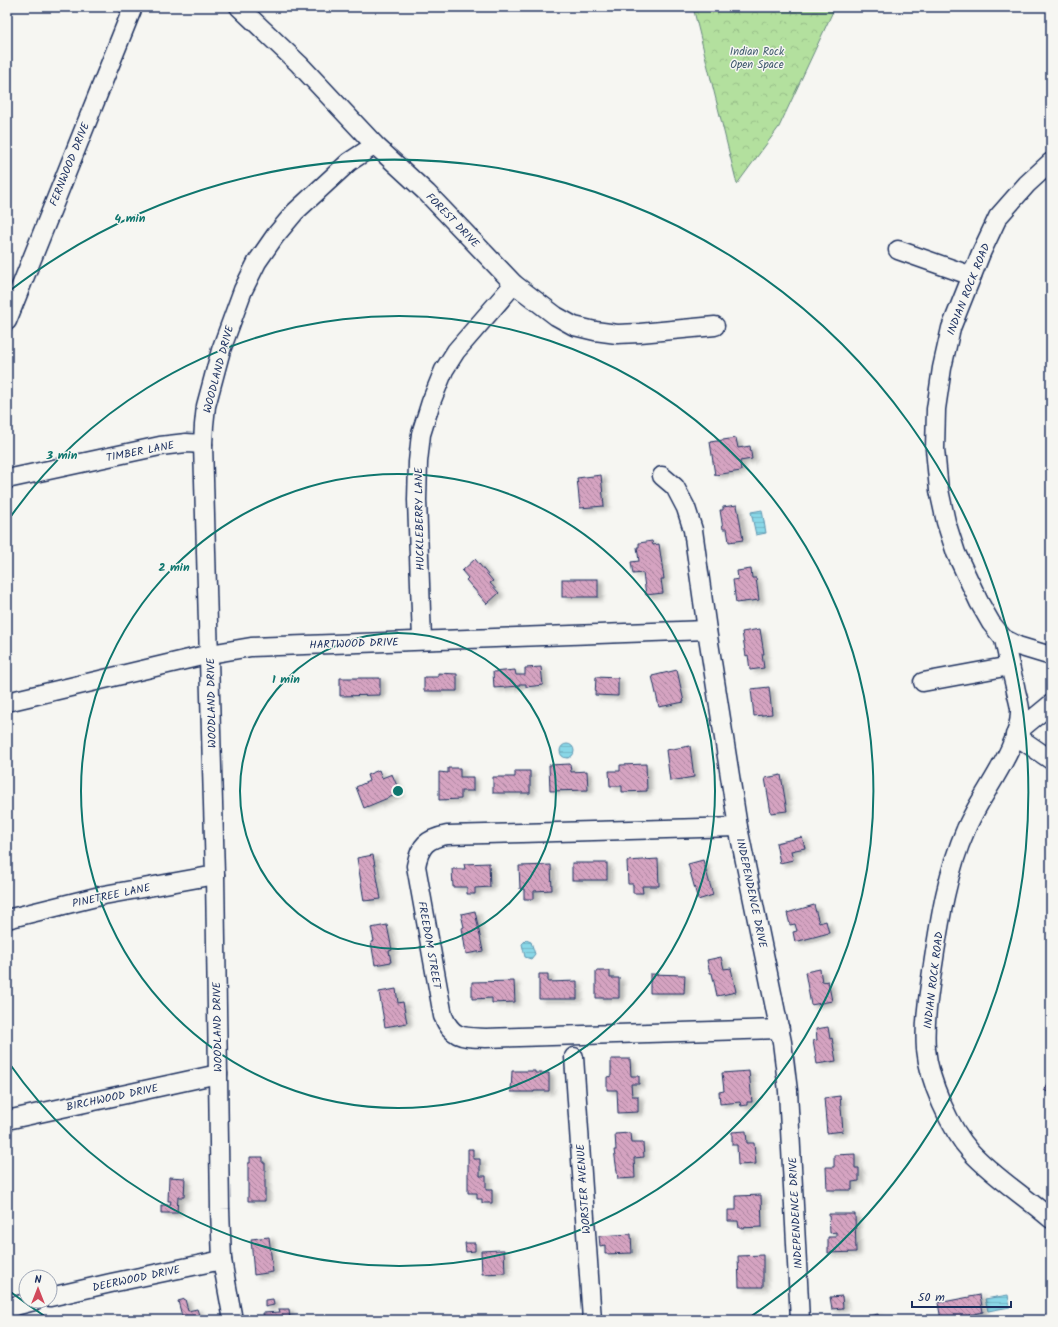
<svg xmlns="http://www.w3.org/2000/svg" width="1058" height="1327" font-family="Kalam,sans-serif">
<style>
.forest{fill:url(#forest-crowns);stroke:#67887e}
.water{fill:url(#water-rules);stroke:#5d94b0}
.building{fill:url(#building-back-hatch);stroke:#1b2f5e;filter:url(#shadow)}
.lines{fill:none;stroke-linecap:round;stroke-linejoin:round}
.minor-casing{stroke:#1b2f5e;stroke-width:21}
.minor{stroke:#f6f6f2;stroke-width:18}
.ring{fill:none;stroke:#0f766e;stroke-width:2}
.labels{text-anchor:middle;stroke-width:3;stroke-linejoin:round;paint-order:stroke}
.park-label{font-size:11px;fill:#415b6e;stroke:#f6f6f2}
.street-label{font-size:11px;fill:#1b2f5e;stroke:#f6f6f2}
.centre{fill:#0f766e;stroke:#f6f6f2;stroke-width:2}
.ring-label{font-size:12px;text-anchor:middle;font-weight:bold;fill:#0f766e;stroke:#f6f6f2;stroke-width:3;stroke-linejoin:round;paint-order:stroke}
</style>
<defs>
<pattern id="forest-crowns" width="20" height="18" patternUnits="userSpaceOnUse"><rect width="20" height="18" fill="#b3e09e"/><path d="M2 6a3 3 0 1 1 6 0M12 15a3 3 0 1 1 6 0" fill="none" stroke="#99c08a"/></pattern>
<pattern id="water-rules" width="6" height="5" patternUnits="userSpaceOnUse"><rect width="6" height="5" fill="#89d7e7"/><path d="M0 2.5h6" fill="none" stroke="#76b9c9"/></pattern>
<pattern id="building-back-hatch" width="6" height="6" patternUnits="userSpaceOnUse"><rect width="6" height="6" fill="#d5a3c1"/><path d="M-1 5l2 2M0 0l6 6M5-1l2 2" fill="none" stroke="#ac85a0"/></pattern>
<filter id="shadow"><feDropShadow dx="4.5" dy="2.5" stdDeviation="2" flood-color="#0004"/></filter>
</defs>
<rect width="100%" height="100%" fill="#f6f6f2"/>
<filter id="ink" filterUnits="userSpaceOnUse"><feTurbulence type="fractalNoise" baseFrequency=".025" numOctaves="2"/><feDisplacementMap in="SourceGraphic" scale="8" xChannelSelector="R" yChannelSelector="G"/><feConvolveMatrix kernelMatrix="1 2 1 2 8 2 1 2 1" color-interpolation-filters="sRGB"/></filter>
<g filter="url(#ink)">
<!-- forest -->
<path class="forest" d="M693,7H835L779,127L737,184Z"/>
<!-- water -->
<g class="water">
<path d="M762,510L766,533L756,535L751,512Z"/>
<circle cx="567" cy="751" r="7"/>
<path d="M526,940L531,942L535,954L531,959L525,957L522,944Z"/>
<path d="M1008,1295L1010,1307L988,1311L985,1299Z"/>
</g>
<!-- building -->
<g class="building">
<path d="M736,438L738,448L750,446L752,459L740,461L741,471L715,475L710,442Z"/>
<path d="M601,475L604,506L580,508L577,478Z"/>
<path d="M737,505L743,540L729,542L727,529H723L720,510H723V507Z"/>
<path d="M652,541L653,545L659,544L664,579H661L663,593L646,595L643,573L633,574L631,562L639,561L637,547H639V543Z"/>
<path d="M475,559L493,581L490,583L499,593L487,604L466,580L468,578L462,571Z"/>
<path d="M751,569L752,578H756L759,600L736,603L733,580L738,579L737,571Z"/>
<rect x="562" y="579" width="36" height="18"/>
<path d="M760,629L764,654H762L764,668L750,670L748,655L746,656L742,632Z"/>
<path d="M541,667L543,685L526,687V684H519V686L494,688L493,672L515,670L516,675H525V668Z"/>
<path d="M677,670L684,702L659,707L652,676Z"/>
<path d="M438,673L457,674V691H424V677H438Z"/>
<path d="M596,677L618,678V696L595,695Z"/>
<path d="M340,678H380V695L340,696Z"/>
<path d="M769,687L772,714L754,716L751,689Z"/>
<path d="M690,746L694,777L670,781L666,750Z"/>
<path d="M570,764L571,772L587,771L588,790L550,791L549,765Z"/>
<path d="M646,764L647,791L622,792V786H610L609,771H620V765Z"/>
<path d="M448,768H460V777H473V791H461V799L439,800V772L448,773Z"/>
<path d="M379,770L382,778L392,774L400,793L364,808L356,787L369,781L367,775Z"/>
<path d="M515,771H530V793H493V777H515Z"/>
<path d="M781,775L787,811L771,813L765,778Z"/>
<path d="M802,837L805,848L791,851L793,860L780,863L776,843Z"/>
<path d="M373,855L381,899L364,901L357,858Z"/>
<path d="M658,859L659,886H642L643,893H633V884H628L627,861Z"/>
<path d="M703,860L713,895L698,900L688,864Z"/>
<path d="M489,863L490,887L475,888V894H467V887H453L452,869H465L464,864Z"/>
<rect x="572" y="863" width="35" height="17"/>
<path d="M551,865L552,890L534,891V899H524V889H520L519,866Z"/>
<path d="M814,905L819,923L826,921L829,933L795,942L793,932L797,931L795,924L790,925L787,913Z"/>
<path d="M475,911L483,951L466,954L462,928L464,927L461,914Z"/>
<path d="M387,925L392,950L389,951L391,962L375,965L371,942L374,941L371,928Z"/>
<path d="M721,957L724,969L731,968L736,992L717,996L712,973H710L707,960Z"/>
<path d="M820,969L822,982L828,981L832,1001L811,1005L805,972Z"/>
<path d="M596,971H610V978H619V998H596Z"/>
<path d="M539,974H548V982L577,981V999H539Z"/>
<path d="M650,974L685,975L684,993H650Z"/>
<path d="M514,981L515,1002L492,1003V998L472,999V982Z"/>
<path d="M396,989L398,1003L403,1002L407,1023L385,1027L379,992Z"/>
<path d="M828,1027L830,1039L832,1038L836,1061L817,1064L813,1041L817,1040L816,1029Z"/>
<path d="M611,1059H630L631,1076H639V1084H631L632,1096H638V1112L618,1113L617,1090H607V1077L611,1076Z"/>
<path d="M512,1071H535V1073H549V1091H534V1092H511Z"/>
<path d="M749,1071L752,1102H747V1105L741,1106L740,1102L720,1104L719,1092L724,1091L722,1073Z"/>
<path d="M1051,1079V1094L1044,1090Z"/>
<path d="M840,1096L843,1131L827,1133L824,1098Z"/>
<path d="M746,1131L747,1143H754L756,1164L738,1165L737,1145H732V1132Z"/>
<path d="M630,1133L631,1143H643L644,1157L634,1158L635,1178L618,1179L614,1150H616L615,1134Z"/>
<path d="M468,1149H473V1159H480V1176H486V1190H492V1203H482V1199H477V1193H468Z"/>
<path d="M855,1154V1168H859V1181L852,1182V1190H827L826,1167H834V1155Z"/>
<path d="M250,1157H263V1163H265V1201H248V1163H250Z"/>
<path d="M169,1177L185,1178L184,1197H178L177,1213H161V1205H170L171,1201H168Z"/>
<path d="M761,1195L762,1227L739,1228L738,1221H728V1210H736V1196Z"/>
<path d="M829,1214H855L856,1252L828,1253V1237H836V1232L830,1233Z"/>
<path d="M631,1234L632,1253L605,1254V1245L600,1246L599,1236Z"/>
<path d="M269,1237L273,1272L254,1275L251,1239Z"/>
<path d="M465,1243H475V1251L466,1252Z"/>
<path d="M500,1250H504L505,1273L482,1274L481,1251Z"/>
<path d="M763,1255V1287H739L738,1256Z"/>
<path d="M980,1295L983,1312L969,1315L970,1319L964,1320H941L938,1303Z"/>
<path d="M842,1296L843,1308L832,1309L830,1297Z"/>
<path d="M185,1299L188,1311L197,1309L200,1318L201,1317L202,1320H183L178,1301Z"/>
<path d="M273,1299L274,1305L265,1307V1300Z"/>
<path d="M279,1309H289L290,1320H264L263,1313L280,1312Z"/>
<path d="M878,1314L879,1320H854V1319Z"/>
</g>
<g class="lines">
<!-- minor casing -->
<g class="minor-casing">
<g id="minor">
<path d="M239,7L299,64L375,145L427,193L514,284L556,316L574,326L595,331L617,334L640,333L715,326"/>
<path d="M1051,162L1027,184L998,217L981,253L951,328L942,368L936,409L935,449L939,490L946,522L956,553L979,602L991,623L1004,639L1018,646L1051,656"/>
<path d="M898,250L972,276"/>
<path d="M7,321L133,7"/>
<path d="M662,476L675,487L686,508L693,530L707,630L738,827L782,1042L788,1091L800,1320"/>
<path d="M7,479L160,446L186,443L203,444"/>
<path d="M1004,639C1007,655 1011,670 1015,686C1016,693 1019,701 1020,709C1022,746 980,795 966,829C947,872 940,919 933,965C929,992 924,1021 926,1049C929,1081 950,1129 971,1152C995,1178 1025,1196 1051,1219"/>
<path d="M422,640L417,500L418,462L421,434L431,402L444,370L456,351L514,284"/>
<path d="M923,682L1010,666"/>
<path d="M7,702L210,654L251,647L707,630"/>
<path d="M1017,732L1051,704"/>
<path d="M1015,735L1051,760"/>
<path d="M738,827L447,835C427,839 420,845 416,866L443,1016C453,1039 463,1037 486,1038L780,1029"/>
<path d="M7,919L104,895L215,875"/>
<path d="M574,1057L592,1320"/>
<path d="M7,1120L218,1074"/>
<path d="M50,1297L111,1283L222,1260"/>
<path d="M7,1308L34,1301"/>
<path d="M233,1320L222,1260L220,1209L215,875L203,444L204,425L206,406L221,350L243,290L257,262L275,236L295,212L349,162L375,145"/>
</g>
</g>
<!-- minor -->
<use href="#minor" class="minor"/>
</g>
</g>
<!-- distance rings -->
<g class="ring">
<circle cx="398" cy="791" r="158"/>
<circle cx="398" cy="791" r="317"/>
<path d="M9 519A475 475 0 1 1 9 1063"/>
<path d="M49 1319A633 633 0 0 1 8 1290M8 292A633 633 0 1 1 747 1319"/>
</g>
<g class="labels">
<!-- park labels -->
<g class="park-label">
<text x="757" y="55">Indian Rock<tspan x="757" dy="13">Open Space</tspan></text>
</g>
<!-- street labels -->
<g class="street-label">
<text transform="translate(69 164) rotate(-68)" y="4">FERNWOOD DRIVE</text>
<text transform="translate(453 220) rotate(46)" y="4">FOREST DRIVE</text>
<text transform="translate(968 289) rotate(-68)" y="4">INDIAN ROCK ROAD</text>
<text transform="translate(218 369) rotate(-75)" y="4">WOODLAND DRIVE</text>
<text transform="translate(140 451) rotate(-11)" y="4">TIMBER LANE</text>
<text transform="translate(419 519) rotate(-91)" y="4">HUCKLEBERRY LANE</text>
<text transform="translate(354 643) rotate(-2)" y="4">HARTWOOD DRIVE</text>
<text transform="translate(211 703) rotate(-91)" y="4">WOODLAND DRIVE</text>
<text transform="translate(752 893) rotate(78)" y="4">INDEPENDENCE DRIVE</text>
<text transform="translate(111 895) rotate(-12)" y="4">PINETREE LANE</text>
<text transform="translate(430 945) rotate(80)" y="4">FREEDOM STREET</text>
<text transform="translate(933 980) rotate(-83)" y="4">INDIAN ROCK ROAD</text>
<text transform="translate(217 1027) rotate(-91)" y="4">WOODLAND DRIVE</text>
<text transform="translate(112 1097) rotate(-12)" y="4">BIRCHWOOD DRIVE</text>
<text transform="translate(583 1189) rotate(-94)" y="4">WORSTER AVENUE</text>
<text transform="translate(795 1213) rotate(-93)" y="4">INDEPENDENCE DRIVE</text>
<text transform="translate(136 1278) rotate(-12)" y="4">DEERWOOD DRIVE</text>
</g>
</g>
<circle cx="398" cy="791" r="6" class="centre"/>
<g class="ring-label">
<text x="130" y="222">4 min</text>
<text x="62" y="459">3 min</text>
<text x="174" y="571">2 min</text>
<text x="286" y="683">1 min</text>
</g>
<!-- margin -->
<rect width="1058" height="1327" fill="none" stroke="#f6f6f2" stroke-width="24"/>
<rect x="12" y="12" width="1034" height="1303" fill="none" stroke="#1b2f5e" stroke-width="1.5" filter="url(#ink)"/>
<!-- north arrow -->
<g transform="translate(38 1289)"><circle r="19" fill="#f6f6f2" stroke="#9ea6b7"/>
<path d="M0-3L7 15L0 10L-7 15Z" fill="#d1495b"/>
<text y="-6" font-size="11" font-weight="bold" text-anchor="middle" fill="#1b2f5e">N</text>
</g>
<!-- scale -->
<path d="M912 1301v6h99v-6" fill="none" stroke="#1b2f5e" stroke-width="2"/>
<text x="918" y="1301" font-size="12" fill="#1b2f5e" stroke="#f6f6f2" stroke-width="3" paint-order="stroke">50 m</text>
</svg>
